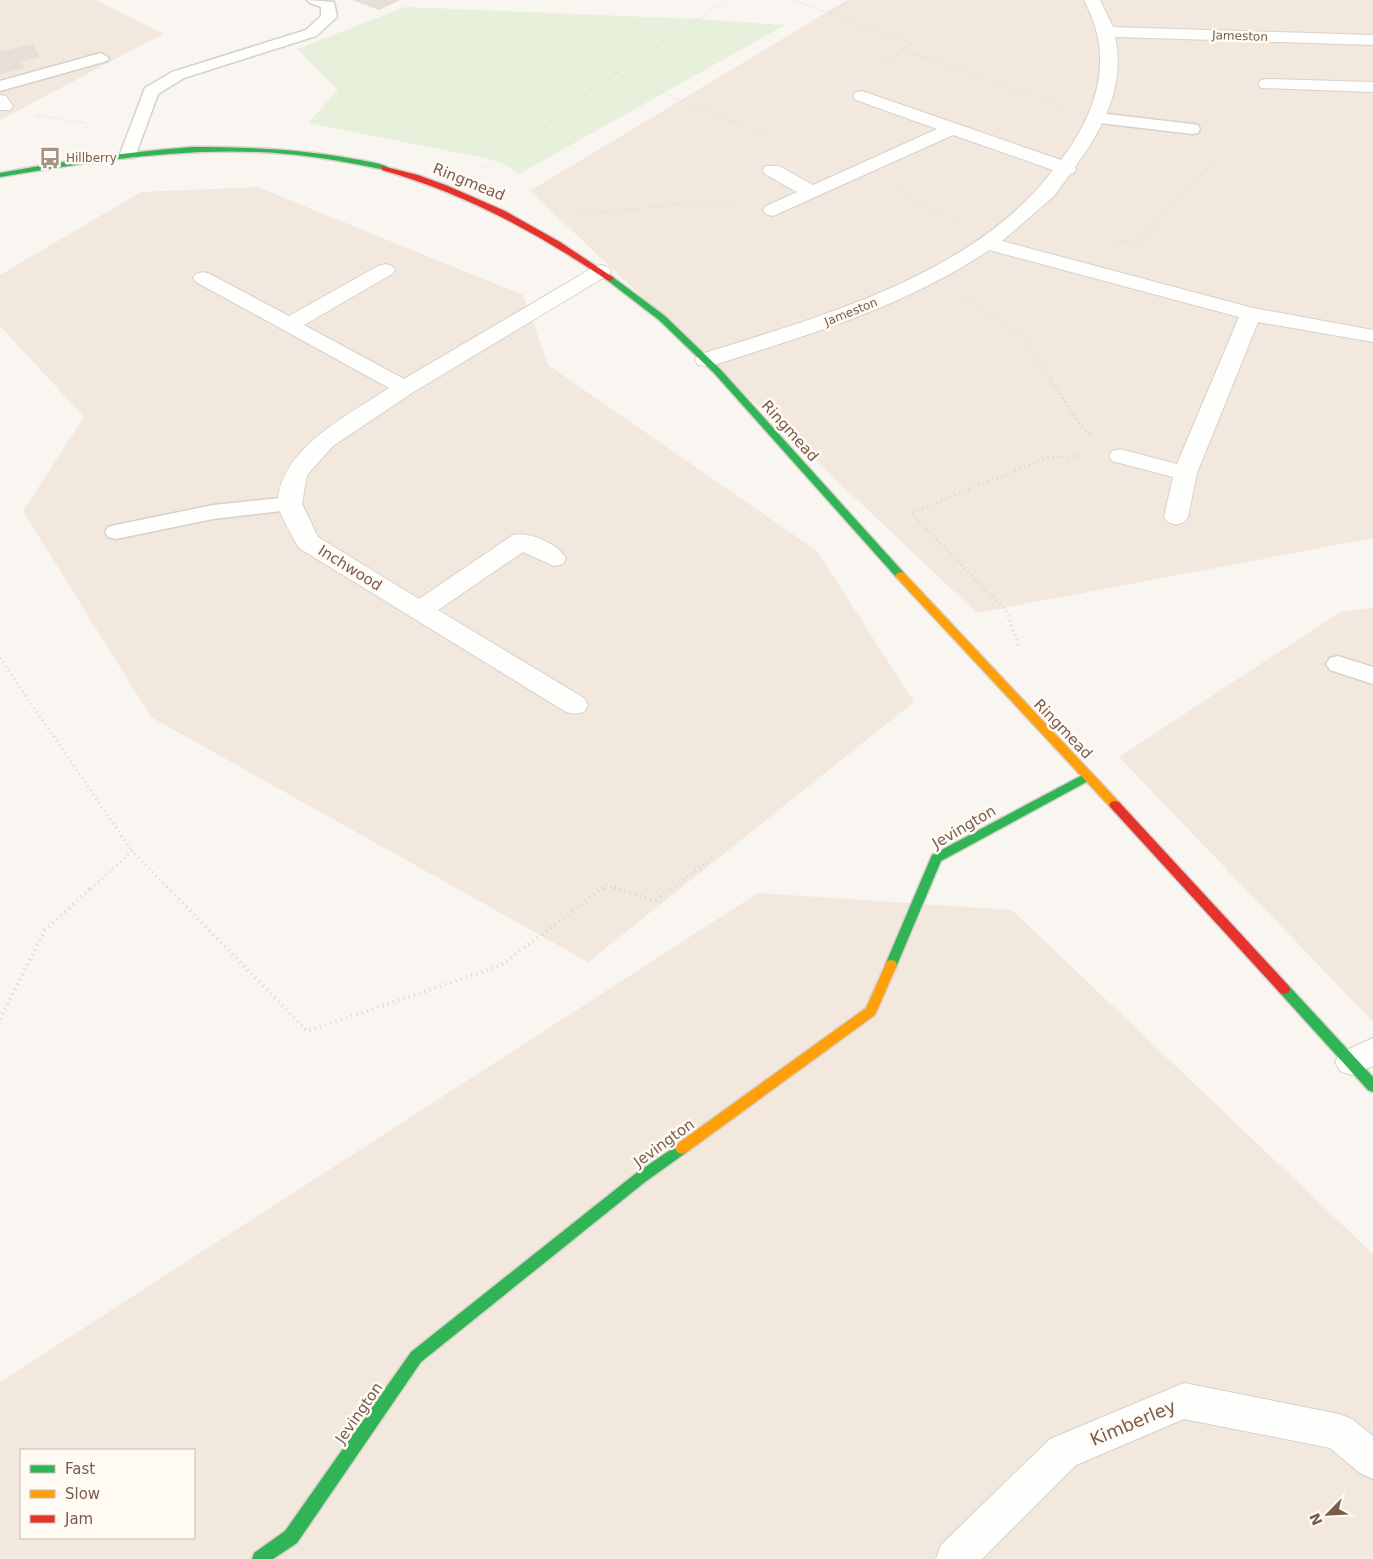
<svg xmlns="http://www.w3.org/2000/svg" width="1373" height="1559" font-family="'DejaVu Sans',sans-serif">
<style>
.residential{fill:#f2e8de;fill-rule:evenodd}
.green{fill:#e7f0db}
.building{fill:#e6ded7}
.lines{fill:none;stroke-linecap:round;stroke-linejoin:round}
.lane-casing{stroke:#d7d1cb;stroke-width:3}
.street-casing{stroke:#d7d1cb;stroke-width:2}
.fast-casing{stroke:#d9d2cb;stroke-width:3}
.slow-casing{stroke:#d9d2cb;stroke-width:3}
.jam-casing{stroke:#d9d2cb;stroke-width:3}
.path-far2{stroke:#dcd5d0;stroke-width:2;stroke-dasharray:0.5 2.5;stroke-linecap:butt}
.path-far1{stroke:#dcd5d0;stroke-width:3;stroke-dasharray:1 4;stroke-linecap:butt}
.path{stroke:#dcd5d0;stroke-width:4;stroke-dasharray:1 4.5;stroke-linecap:butt}
.lane{fill:#fefefd;fill-rule:evenodd}
.street{fill:#fefefd;fill-rule:evenodd}
.fast{fill:#30b455;fill-rule:evenodd}
.slow{fill:#ff9f0a;fill-rule:evenodd}
.jam{fill:#e5322d;fill-rule:evenodd}
.labels{text-anchor:middle;stroke-width:5;stroke-linejoin:round;paint-order:stroke}
.far-street-label{font-size:12px;fill:#7a5c4d;stroke:#fffaf3}
.far-poi-label{font-size:12px;fill:#7a5c4d;stroke:#fffaf3;text-anchor:start}
.street-label{font-size:15px;fill:#7a5c4d;stroke:#fffaf3}
.near-street-label{font-size:18px;fill:#7a5c4d;stroke:#fffaf3}
</style>
<rect width="100%" height="100%" fill="#f9f5f0"/>
<!-- residential -->
<g class="residential">
<path d="M0,0H96L163,34L0,120Z"/>
<path d="M847,0H1373V538L977,613L530,191Z"/>
<path d="M257,187L523,295L548,365L817,551L914,702L588,962L151,717L23,511L84,417L0,326V275L141,192Z"/>
<path d="M1373,608V1022L1119,757L1340,612Z"/>
<path d="M758,893L1012,910L1373,1254V1559H0V1382ZM21,1450H194V1538H21Z"/>
</g>
<!-- green -->
<path class="green" d="M405,7L698,19L785,25L519,174L499,161L308,123L338,90L297,49Z"/>
<!-- building -->
<g class="building">
<path d="M352,0H400L379,10Z"/>
<path d="M32,44L40,57L21,62L24,68L0,74V52Z"/>
</g>
<g class="lines">
<!-- lane casing -->
<g class="lane-casing">
<g id="lane">
<path d="M307,0L334,2L337,17L316,36L184,78L158,94L136,154L134,158H122L120,154L145,88L172,72L306,30L321,16V7L310,3Z"/>
<path d="M101,53L109,58L107,61L0,91V81Z"/>
<path d="M1098,113L1192,124L1198,125L1200,129L1198,133L1192,134L1092,122L1090,118L1092,114Z"/>
<path d="M290,497L298,499L301,504L298,509L213,519L116,539L108,537L105,532L108,527L116,525L213,505Z"/>
<path d="M1338,656L1373,667V684L1330,670L1326,664L1330,658Z"/>
</g>
</g>
<!-- street casing -->
<g class="street-casing">
<g id="street">
<path d="M1084,0H1100L1113,27L1373,35V45L1115,37C1126,85 1103,129 1075,167L1076,169L1074,173L1070,174L1054,196L1002,241L1253,308L1373,330V342L1258,322L1197,473L1188,517L1184,522L1176,525L1168,522L1164,517L1173,477L1112,461L1109,456L1112,451L1120,449L1177,464L1239,317L989,250C907,306 808,335 714,365L706,366L698,365L695,360L698,355C819,317 973,276 1053,170L953,135L773,216L766,214L763,210L766,206L797,192L765,174L763,170L765,166H779L813,185L937,129L856,100L853,96L856,92L862,91L1061,160C1098,111 1115,57 1084,0Z"/>
<path d="M1267,79L1373,82V92L1261,88L1258,84L1261,80Z"/>
<path d="M0,95L6,96L13,106L10,110H0Z"/>
<path d="M385,264L392,266L395,270L392,274L304,325L404,379L594,267L601,265L608,267L611,271L608,275L412,393L333,446L307,475L302,504L318,537L419,599L513,535C529,531 558,544 566,558L563,564L554,566L523,552L438,610L584,698L588,705L584,712L575,714L566,712L299,548C294,539 278,512 278,503C279,449 350,414 389,388L196,282L193,278L196,274L203,272L210,274L289,316L378,266Z"/>
<path d="M1373,1038V1066L1351,1075L1340,1071L1335,1062L1340,1053Z"/>
<path d="M1184,1383L1339,1414L1352,1419L1373,1436V1479L1360,1473L1330,1448L1184,1419L1076,1465L982,1559H936L941,1545L1050,1439Z"/>
</g>
</g>
<!-- fast casing -->
<g class="fast-casing">
<g id="fast">
<path d="M192,147C249,147 304,149 360,160C369,162 382,163 389,168L385,170C353,163 320,157 287,154C191,145 95,161 0,177V173C64,161 127,152 192,147Z"/>
<path d="M610,275L665,316L720,369L904,573L905,575L904,577H896L714,373L659,320L607,280V276Z"/>
<path d="M1088,772L1094,776L1092,779L941,861L897,965L895,969L891,970L887,969L885,965L932,855Z"/>
<path d="M1284,984L1288,985L1373,1077V1092L1368,1090L1280,993L1278,989L1280,985Z"/>
<path d="M682,1142L687,1144L689,1148L687,1152L645,1182L421,1362L297,1543L273,1559H252L254,1553L285,1531L411,1352L635,1174Z"/>
</g>
</g>
<!-- slow casing -->
<g class="slow-casing">
<g id="slow">
<path d="M900,572L904,573L1119,802L1121,805L1119,808H1111L896,577L895,575Z"/>
<path d="M891,960L895,961L897,965L875,1015L687,1152L682,1154L677,1152L675,1148L677,1144L866,1008L887,961Z"/>
</g>
</g>
<!-- jam casing -->
<g class="jam-casing">
<g id="jam">
<path d="M382,166L418,175L448,186L505,211L560,242L614,278L610,281L607,280C536,232 464,193 382,170Z"/>
<path d="M1115,801L1119,802L1288,985L1290,989L1288,993L1284,994L1280,993L1111,808L1109,805L1111,802Z"/>
</g>
</g>
<!-- path-far2 -->
<g class="path-far2">
<path d="M792,0L912,43L878,68"/>
<path d="M828,13L851,0"/>
<path d="M904,51L1064,106"/>
<path d="M615,73L772,138"/>
<path d="M36,115L86,123L88,129"/>
<path d="M482,168L499,161L593,89L726,0"/>
<path d="M898,190L936,211L959,220"/>
<path d="M580,215L697,202L738,206"/>
<path d="M1115,242L1140,241L1213,162L1203,159"/>
<path d="M963,298L1020,334L1052,382"/>
</g>
<!-- path-far1 -->
<g class="path-far1">
<path d="M1051,381L1084,430L1093,436"/>
<path d="M1018,645L1007,612L911,513L1049,457L1086,456"/>
<path d="M0,658L132,851"/>
<path d="M91,889L132,851L169,889"/>
<path d="M602,889L607,885L618,889"/>
<path d="M671,889L714,857"/>
</g>
<!-- path -->
<g class="path">
<path d="M167,887L307,1031L500,966L604,887"/>
<path d="M614,887L654,901L673,887"/>
<path d="M0,1019L45,930L92,887"/>
</g>
<!-- lane -->
<use href="#lane" class="lane"/>
<!-- street -->
<use href="#street" class="street"/>
<!-- fast -->
<use href="#fast" class="fast"/>
<!-- slow -->
<use href="#slow" class="slow"/>
<!-- jam -->
<use href="#jam" class="jam"/>
</g>
<!-- icons -->
<defs>
<g id="bus-bare" transform="scale(1.725)"><path d="M-5-6H5V4H4V6H2V4H-2V6H-4V4H-5ZM-3.5-4V0h7V-4ZM-3.5 1.2v1.5H-2V1.2ZM2 1.2v1.5H3.5V1.2Z" fill="#a69286" stroke="#fffaf3" stroke-width="2.5" paint-order="stroke"/></g>
</defs>
<g fill-rule="evenodd">
<use href="#bus-bare" x="50" y="158"/>
</g>
<g class="labels">
<!-- far-street labels -->
<g class="far-street-label">
<text transform="translate(1240 36) rotate(2)" y="4">Jameston</text>
<text transform="translate(851 312) rotate(-22)" y="4">Jameston</text>
</g>
<!-- far-poi labels -->
<g class="far-poi-label">
<text x="66" y="162">Hillberry</text>
</g>
<!-- street labels -->
<g class="street-label">
<text transform="translate(469 182) rotate(22)" y="5">Ringmead</text>
<text transform="translate(790 431) rotate(48)" y="5">Ringmead</text>
<text transform="translate(350 568) rotate(32)" y="5">Inchwood</text>
<text transform="translate(1063 729) rotate(46)" y="5">Ringmead</text>
<text transform="translate(964 827) rotate(-30)" y="5">Jevington</text>
<text transform="translate(664 1143) rotate(-36)" y="5">Jevington</text>
<text transform="translate(359 1413) rotate(-55)" y="5">Jevington</text>
</g>
<!-- near-street labels -->
<g class="near-street-label">
<text transform="translate(1133 1423) rotate(-23)" y="6">Kimberley</text>
</g>
</g>
<!-- legend -->
<rect x="20" y="1449" width="175" height="90" fill="#fffaf3" stroke="#cabbb1"/>
<rect x="30" y="1465" width="25" height="8" fill="#30b455" stroke="#cabbb1"/>
<text x="65" y="1474" font-size="15" fill="#7a5c4d">Fast</text>
<rect x="30" y="1490" width="25" height="8" fill="#ff9f0a" stroke="#cabbb1"/>
<text x="65" y="1499" font-size="15" fill="#7a5c4d">Slow</text>
<rect x="30" y="1515" width="25" height="8" fill="#e5322d" stroke="#cabbb1"/>
<text x="65" y="1524" font-size="15" fill="#7a5c4d">Jam</text>
<!-- north arrow -->
<g transform="translate(1328 1514) rotate(246)" stroke="#fffaf3" stroke-width="4" paint-order="stroke">
<path d="M0-4L9 19L0 12L-9 19Z" fill="#7a5c4d"/>
<text y="-8" font-size="14" font-weight="bold" text-anchor="middle" fill="#7a5c4d">N</text>
</g>
</svg>
